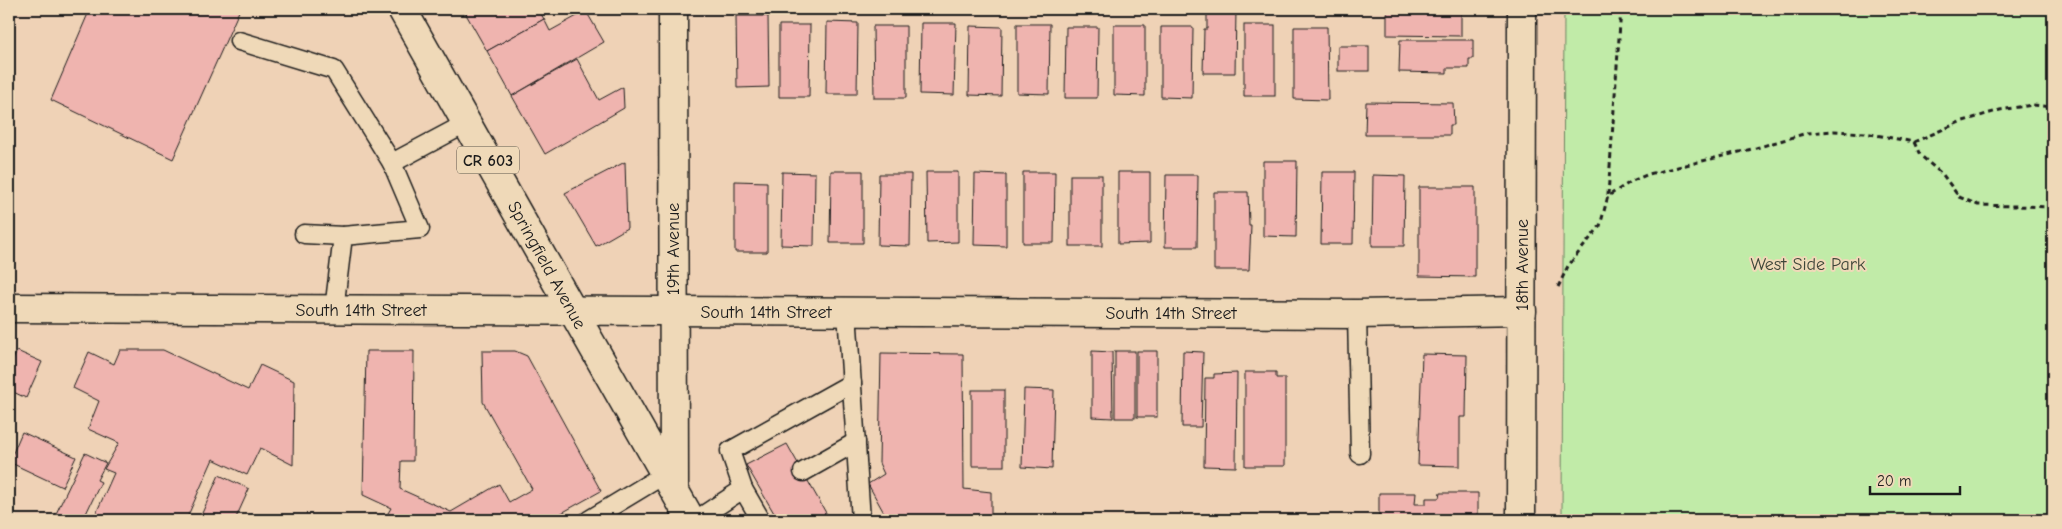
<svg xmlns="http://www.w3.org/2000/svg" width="2062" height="529" font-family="'Comic Neue',sans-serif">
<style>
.green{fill:#c1eba8;stroke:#6e8462}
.building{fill:#efb4af;stroke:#1c1c1c}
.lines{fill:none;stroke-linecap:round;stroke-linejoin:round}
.service-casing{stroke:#1c1c1c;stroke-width:21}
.minor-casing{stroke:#1c1c1c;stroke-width:31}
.secondary-casing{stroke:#1c1c1c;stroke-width:31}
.primary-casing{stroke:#1c1c1c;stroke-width:31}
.path{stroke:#1c1c1c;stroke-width:3;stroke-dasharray:5 4;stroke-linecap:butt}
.service{stroke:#efd9b8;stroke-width:18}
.minor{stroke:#efd9b8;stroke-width:28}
.secondary{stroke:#efd9b8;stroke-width:28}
.primary{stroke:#efd9b8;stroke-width:28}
.labels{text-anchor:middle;stroke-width:4;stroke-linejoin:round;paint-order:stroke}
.shield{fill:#efd9b8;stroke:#5b554b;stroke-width:1}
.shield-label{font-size:16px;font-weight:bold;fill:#1c1c1c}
.street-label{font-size:18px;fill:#1c1c1c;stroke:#efd9b8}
.park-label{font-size:18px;fill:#3d4538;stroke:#efd9b8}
</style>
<rect width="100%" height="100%" fill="#efd2b6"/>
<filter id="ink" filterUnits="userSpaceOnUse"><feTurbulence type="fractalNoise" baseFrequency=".02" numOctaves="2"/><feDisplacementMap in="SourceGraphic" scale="10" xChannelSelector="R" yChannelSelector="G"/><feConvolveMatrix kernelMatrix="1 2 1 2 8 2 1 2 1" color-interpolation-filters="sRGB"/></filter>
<g filter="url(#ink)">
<!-- green -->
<path class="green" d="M1564,9H2053V520H1562Z"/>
<!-- building -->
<g class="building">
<path d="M90,9H240L173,159L51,100Z"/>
<path d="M463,9H538L544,19L487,51Z"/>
<path d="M1207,9H1236L1235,73H1203L1204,29H1207Z"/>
<path d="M1387,9H1461V36L1387,35Z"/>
<path d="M586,11L604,42L512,96L487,51L544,19L550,31Z"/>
<path d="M736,16H768L769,87L737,88Z"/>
<path d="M827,22L858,23L857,94H826Z"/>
<path d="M921,23H956L954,95L920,94Z"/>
<path d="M1017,24H1050L1049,94L1017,93Z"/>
<path d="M779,25H810L809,97H779Z"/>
<path d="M1114,25H1145V96L1114,95Z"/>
<rect x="1244" y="25" width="31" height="71"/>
<path d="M873,26H906V98H874Z"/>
<path d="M970,26L1002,27L1001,96L969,95Z"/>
<path d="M1066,27H1098L1097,98H1065Z"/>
<path d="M1161,27H1193L1192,98L1161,97Z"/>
<path d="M1294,27H1327L1328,100L1294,99Z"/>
<path d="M1400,40H1473V59H1469V68H1447V73L1399,72Z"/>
<rect x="1338" y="46" width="31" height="25"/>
<path d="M577,59L599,100L623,87L624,108L545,154L512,96Z"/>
<path d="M1366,102L1453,103L1454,125H1450V135H1365Z"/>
<path d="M1263,161H1297L1296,237L1263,236Z"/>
<path d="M625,162L627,228L596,246L565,193Z"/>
<path d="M831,171H863V243H830Z"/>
<path d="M782,172L815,173L814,246L781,245Z"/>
<path d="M926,172H958V242L927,243Z"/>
<path d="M1023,172H1055L1054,243H1023Z"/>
<path d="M1118,172H1150V243L1118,244Z"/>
<path d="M1322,172H1354L1353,244H1321Z"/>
<path d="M879,174H911L910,246L878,245Z"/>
<path d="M975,174L1006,175V246L974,245Z"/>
<rect x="1070" y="175" width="32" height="71"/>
<path d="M1166,175H1198L1197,247H1165Z"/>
<path d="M1373,175L1405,176L1404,246H1372Z"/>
<path d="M735,181L767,182V252H735Z"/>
<path d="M1419,187H1475V277L1419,276Z"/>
<path d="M1214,192H1248L1249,225H1251L1249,270H1214Z"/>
<path d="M120,350H163L248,390L260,365L294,381L293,465L260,448L247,475L213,459L186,520H99L94,518L114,473L104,469L119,443L88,429L99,401L73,388L89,352L114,364Z"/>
<path d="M17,351L42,362L26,398L9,390V368Z"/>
<path d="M366,351H414L413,461H401L400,489L451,512L499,484L509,502L532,489L483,402L482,351H515L527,356L601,491L549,520H384L391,508L363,495Z"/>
<path d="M1092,351L1112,352L1113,418L1092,417Z"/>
<rect x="1115" y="351" width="20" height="67"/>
<rect x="1137" y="351" width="20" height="66"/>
<path d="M1183,351L1203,352L1201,427H1182Z"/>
<path d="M881,353L963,354L964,489L991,492V520H888L868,484L884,474L879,463Z"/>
<path d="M1422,354L1467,355L1466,417H1460V466L1418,465Z"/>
<path d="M1245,372H1276V378H1285V466H1245Z"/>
<path d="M1237,373L1236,467L1204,466L1205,378H1214V374Z"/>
<path d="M1024,389L1054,390L1052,469L1022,467Z"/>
<rect x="972" y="390" width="32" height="76"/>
<path d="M22,432L76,457L62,487L9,462Z"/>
<path d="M787,444L830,520H778L746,465Z"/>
<path d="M85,453L106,463L97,480L101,482L83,520H53Z"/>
<path d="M219,475L249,489L235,520H199Z"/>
<path d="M1379,493H1416L1415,504H1426V498H1439L1440,493H1478V520H1379Z"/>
</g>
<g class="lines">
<!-- service casing -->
<g class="service-casing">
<g id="service">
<path d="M239,41L334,70L392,163"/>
<path d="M304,234L343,236"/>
<path d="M334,310L343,236L420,229L392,163L467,123"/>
<path d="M847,312L861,520"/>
<path d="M1357,314L1360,454"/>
<path d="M803,472L856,442"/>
<path d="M743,489L761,520"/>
<path d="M589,520L665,474"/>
<path d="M696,520L743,489L730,451L852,383"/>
</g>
</g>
<!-- minor casing -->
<g class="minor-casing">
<g id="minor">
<path d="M673,9L674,489"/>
<path d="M9,308L1357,314L1522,311"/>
</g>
</g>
<!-- secondary casing -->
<g class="secondary-casing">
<path id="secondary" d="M1521,520L1522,9"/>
</g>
<!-- primary casing -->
<g class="primary-casing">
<path id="primary" d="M402,9L691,520"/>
</g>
<!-- path -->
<g class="path">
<path d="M1914,142L1920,155L1943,175L1959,197L1978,205L2053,207"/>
<path d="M1608,195L1621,9"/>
<path d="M1558,287L1568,266L1600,226L1608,196L1632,181L1649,174L1756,148L1807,133L1834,131L1865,133L1914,142L1960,122L2000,110L2032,105L2053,107"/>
</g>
<!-- service -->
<use href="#service" class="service"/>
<!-- minor -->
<use href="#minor" class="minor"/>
<!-- secondary -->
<use href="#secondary" class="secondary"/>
<!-- primary -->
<use href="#primary" class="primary"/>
</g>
</g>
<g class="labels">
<!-- shield labels -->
<rect class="shield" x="457" y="146.5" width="62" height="27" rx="4"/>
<g class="shield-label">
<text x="488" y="166">CR 603</text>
</g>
<!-- street labels -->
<g class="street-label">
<text transform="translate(673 249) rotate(-90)" y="6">19th Avenue</text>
<text transform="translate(547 265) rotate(61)" y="6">Springfield Avenue</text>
<text transform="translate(1522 265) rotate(-90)" y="6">18th Avenue</text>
<text x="361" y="316">South 14th Street</text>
<text x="766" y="318">South 14th Street</text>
<text x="1171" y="319">South 14th Street</text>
</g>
<!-- park labels -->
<g class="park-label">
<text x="1808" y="270">West Side Park</text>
</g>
</g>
<!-- margin -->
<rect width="2062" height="529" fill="none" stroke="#efd9b8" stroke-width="30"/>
<rect x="15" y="15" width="2032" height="499" fill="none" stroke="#1c1c1c" stroke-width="2" filter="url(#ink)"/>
<!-- scale -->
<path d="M1870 486v8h90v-8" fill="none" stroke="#1c1c1c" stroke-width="2.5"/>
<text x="1877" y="486" font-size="15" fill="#1c1c1c" stroke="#efd9b8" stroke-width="4" paint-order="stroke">20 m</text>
</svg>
